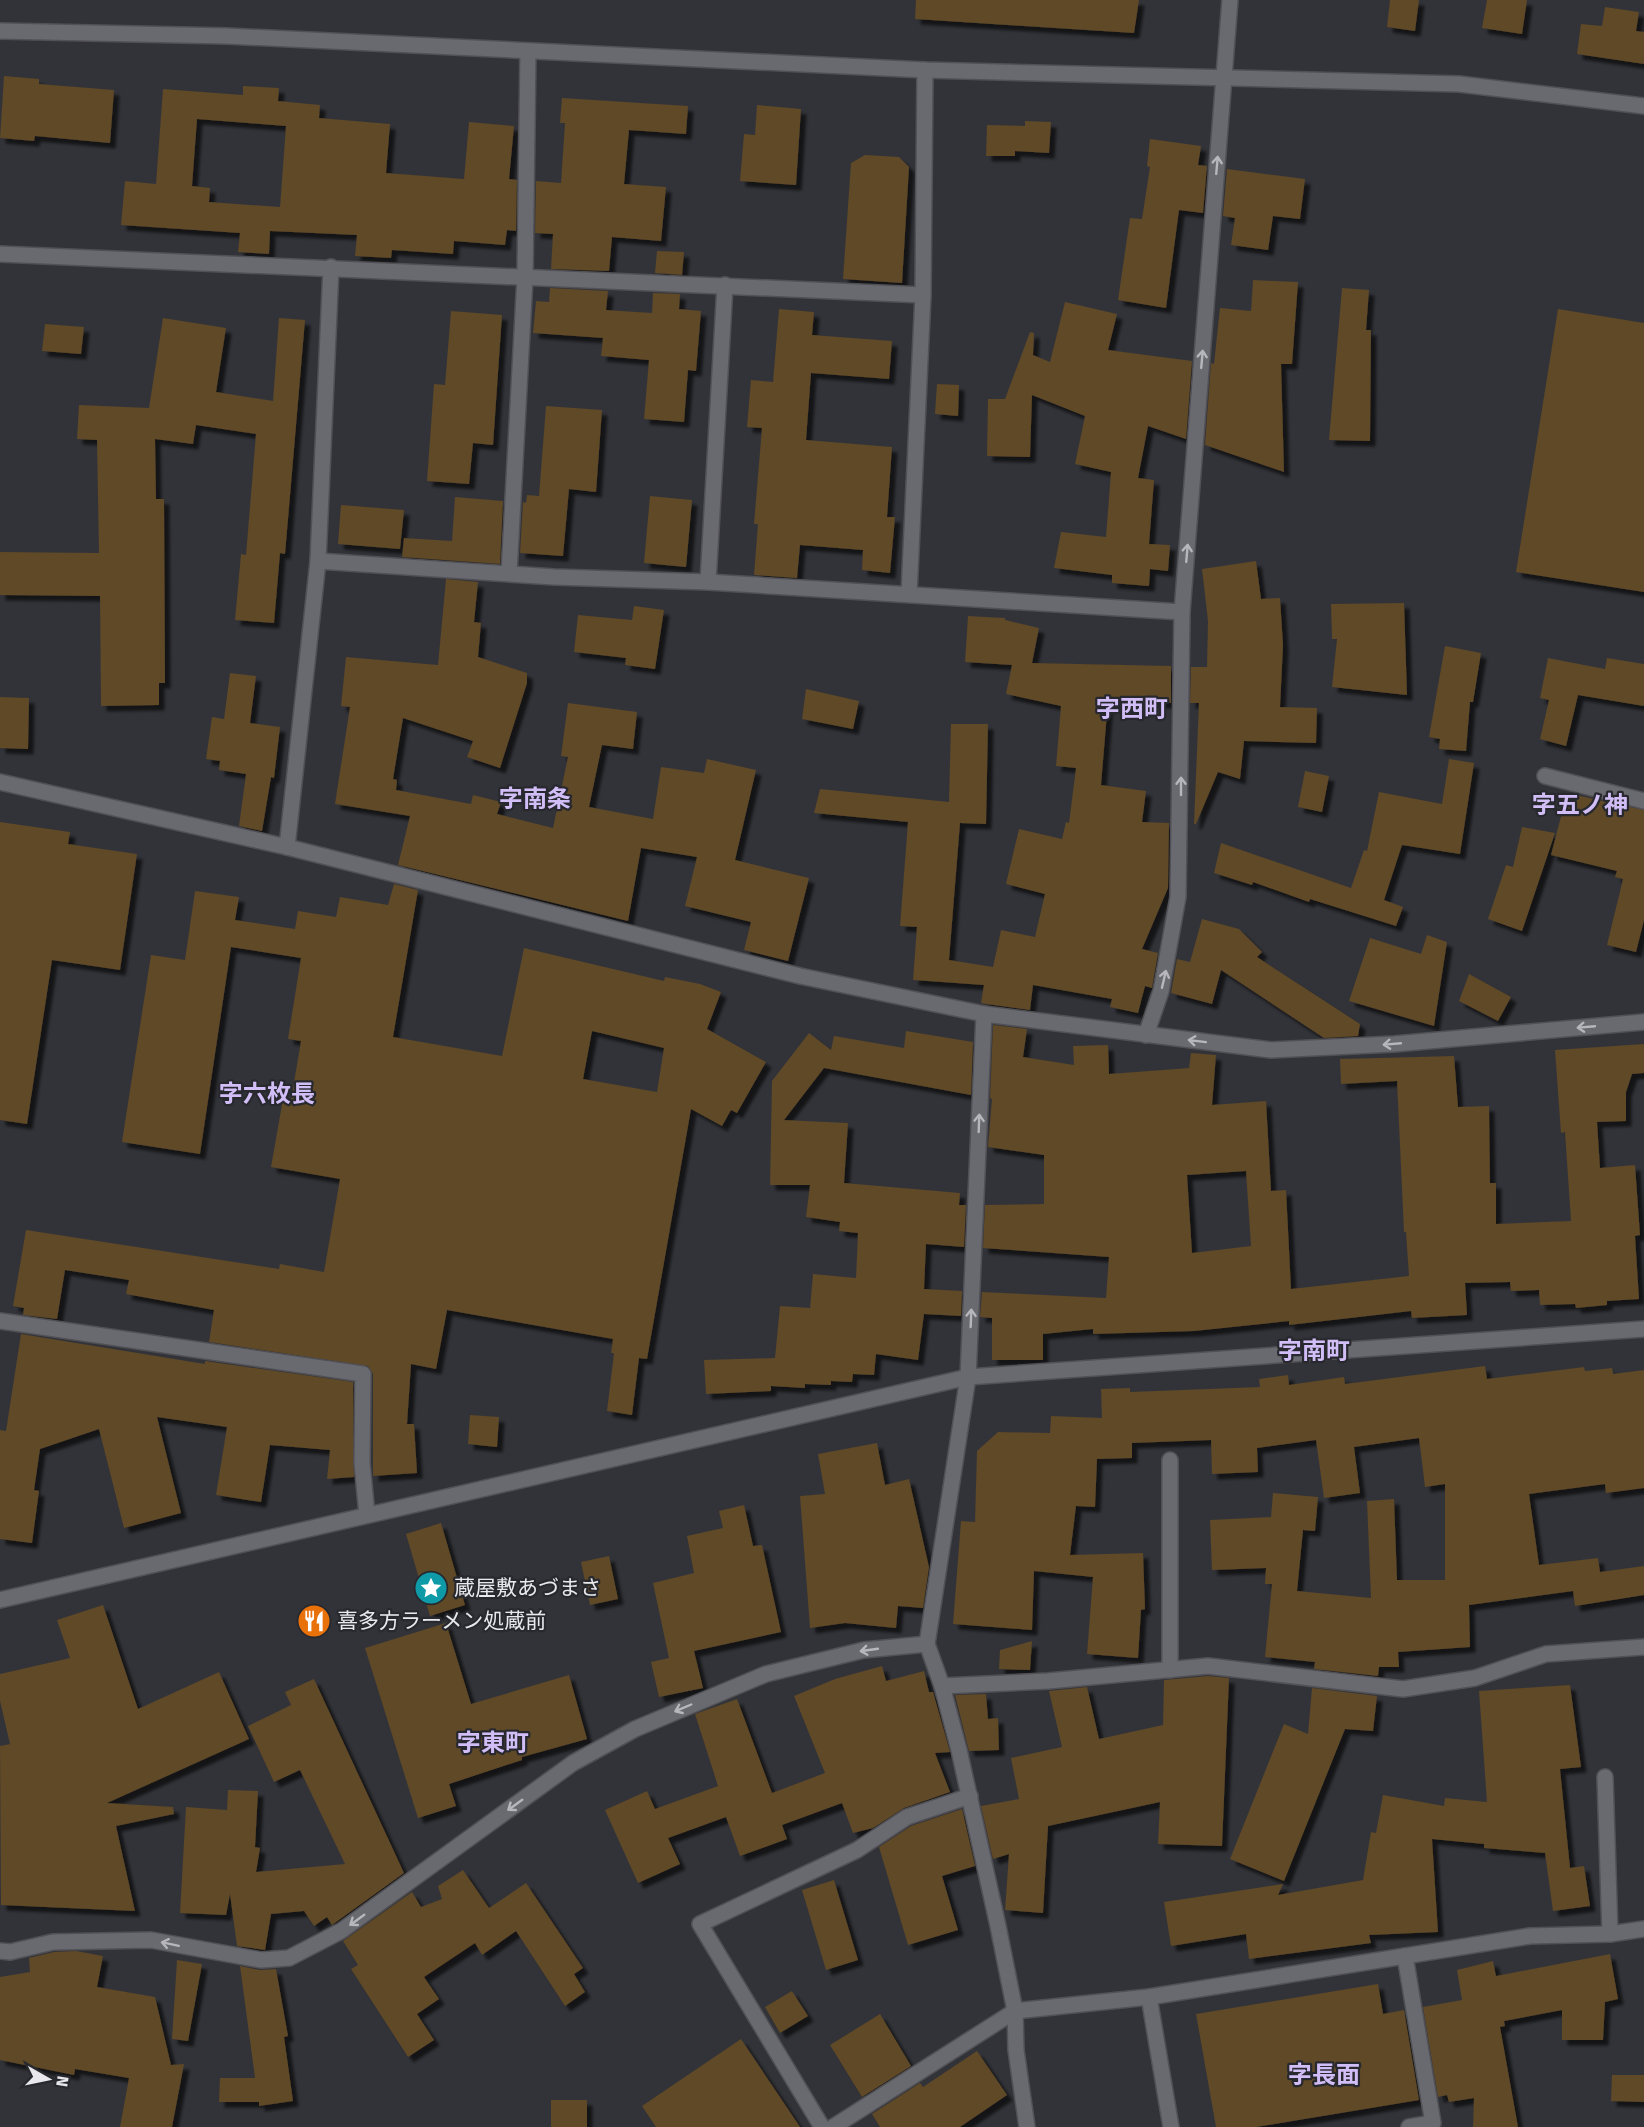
<svg xmlns="http://www.w3.org/2000/svg" width="1644" height="2127" font-family="'Fira Sans','Noto Sans JP',sans-serif">
<style>
.building{fill:#5e4828;fill-rule:evenodd;filter:url(#shadow)}
.lines{fill:none;stroke-linecap:round;stroke-linejoin:round}
.street-casing{stroke:#505055;stroke-width:18}
.secondary-casing{stroke:#505055;stroke-width:18}
.street{stroke:#696a70;stroke-width:15}
.secondary{stroke:#696a70;stroke-width:15}
.oneway{stroke:#b6b6bb}
.labels{text-anchor:middle;stroke-width:4.5;stroke-linejoin:round;paint-order:stroke}
.poi-label{font-size:21px;fill:#e9e9ed;stroke:#28292e;text-anchor:start}
.quarter-label{font-size:24px;font-weight:bold;fill:#d2bef7;stroke:#28292e}
</style>
<defs>
<filter id="shadow"><feDropShadow dx="5.5" dy="5.5" stdDeviation="1.5" flood-color="#0009"/></filter>
</defs>
<rect width="100%" height="100%" fill="#323338"/>
<!-- building -->
<g class="building">
<path d="M916,0H1139L1134,33L915,19Z"/>
<path d="M1390,0H1419L1415,31L1387,27Z"/>
<path d="M1487,0H1527L1522,34L1482,28Z"/>
<path d="M1605,7L1639,12L1636,31L1644,32V64L1577,54L1581,24L1602,26Z"/>
<path d="M4,76L39,79V84L114,90L110,143L35,136L34,141L0,138Z"/>
<path d="M243,86L279,88L278,101L320,105L319,118L390,124L386,173L464,179L469,122L514,126L509,179L517,180L516,231L507,230L505,245L454,241L453,254L392,250L391,258L355,256L357,235L270,231L269,254L238,252L240,233L121,225L125,181L156,184L163,89L243,95ZM197,119L286,126L280,207L209,202L210,188L192,186Z"/>
<path d="M562,98L688,106L686,134L629,130L624,184L666,187L661,241L612,237L609,271L551,269L553,234L535,233L536,181L561,183L565,123H560Z"/>
<path d="M757,105L801,109L796,185L740,181L744,134L755,135Z"/>
<path d="M1025,121L1051,122L1049,153L1015,151V156H986L987,125L1025,126Z"/>
<path d="M1150,139L1201,146L1198,165L1207,166L1203,213L1179,210L1166,308L1118,300L1130,218L1142,219L1150,167L1147,166Z"/>
<path d="M865,155L899,157L909,167L902,283L843,279L851,163Z"/>
<path d="M1227,169L1305,179L1300,219L1273,216L1268,250L1231,245L1235,218L1223,216Z"/>
<path d="M657,251L684,252L682,275L655,273Z"/>
<path d="M1253,280L1298,282L1292,364H1281L1284,472L1205,445L1211,363L1214,364L1220,308L1251,311Z"/>
<path d="M550,288L608,291L606,310L652,313L653,293L680,294L679,309L701,311L696,371L688,370L684,422L644,419L649,360L601,356L603,338L533,333L536,301L549,302Z"/>
<path d="M1342,288L1369,290L1366,330H1371L1370,441L1329,440Z"/>
<path d="M1065,302L1117,314L1108,350L1192,361L1186,439L1148,426L1138,478L1154,480L1149,544L1170,545L1168,571L1150,569L1149,586L1112,583V575L1054,568L1061,532L1106,537L1111,472L1075,464L1085,416L1032,395L1030,457L987,456L988,399H1005L1030,332L1034,333L1033,355L1050,362Z"/>
<path d="M779,309L814,312L812,335L892,341L889,379L811,373L806,440L892,447L887,517H895L890,573L862,570L863,550L800,545L797,578L754,575L758,524H754L762,428L747,427L751,380L773,382Z"/>
<path d="M1558,309L1644,323V592L1516,572Z"/>
<path d="M451,311L502,315L493,445L473,443L469,484L427,481L434,384L445,385Z"/>
<path d="M163,318L226,328L216,392L273,401L279,318L305,320L285,554L280,553L274,623L235,620L241,554L246,555L256,434L196,425L193,444L155,439L156,499H164L165,683H159V705L101,706L100,596L0,595V552L99,553L97,440L77,439L79,405L149,408Z"/>
<path d="M45,324L84,327L81,354L42,351Z"/>
<path d="M937,384L959,385L958,416L935,414Z"/>
<path d="M546,406L602,410L596,492L569,489L563,556L520,553L523,502L526,503L527,495L539,496Z"/>
<path d="M650,496L692,500L686,567L644,563Z"/>
<path d="M455,497L503,501L500,564L402,557L404,538L452,541Z"/>
<path d="M341,505L404,510L400,549L338,544Z"/>
<path d="M1256,561L1261,599L1280,598L1283,645L1280,707L1317,708L1316,743L1244,741L1240,779L1218,772L1196,824H1194L1199,703H1190L1191,667H1207L1208,621L1202,569Z"/>
<path d="M446,579L478,582L474,622L481,623L478,657L527,673V683L500,768L467,757L473,741L403,718L393,779L397,780L396,790L471,804L473,795L501,802L497,814L553,828L568,757L561,756L568,703L637,712L633,749L602,745L589,807L653,819L661,767L704,773L707,759L756,770L735,860L809,878L788,961L744,950L751,922L685,906L697,857L641,848L628,921L398,865L410,816L335,804L350,707L341,706L346,657L438,665Z"/>
<path d="M1404,603L1407,695L1332,687L1337,639H1332L1331,604Z"/>
<path d="M634,606L664,610L655,669L625,665L626,658L574,652L578,615L632,620Z"/>
<path d="M968,616L1005,618V620L1039,628L1032,663L1171,666V703L1108,701L1101,785L1146,791L1142,822L1169,823L1168,888L1142,949L1158,953L1152,988L1145,986L1138,1013L1110,1007L1112,999L1033,985L1030,1010L986,1004L981,1003L984,985L913,980L917,927L900,926L908,822L814,813L820,789L949,802L951,724H988L986,824L960,823L949,960L993,967L1001,930L1035,937L1045,894L1006,884L1019,829L1062,839L1066,822L1069,823L1076,768L1056,766L1061,706L1006,694L1012,665L965,662Z"/>
<path d="M1445,646L1481,653L1473,702H1470L1466,751L1439,749L1440,739L1429,737Z"/>
<path d="M1548,658L1605,669L1607,658L1644,664V706L1578,695L1566,746L1540,739L1549,700L1540,698Z"/>
<path d="M230,673L256,676L250,723L280,727L274,778L271,777L262,831L239,826L246,774L219,770L220,761L206,759L212,717L224,719Z"/>
<path d="M806,689L859,701L853,729L802,719Z"/>
<path d="M0,697L29,698L28,749L0,748Z"/>
<path d="M1449,759L1474,763L1460,854L1402,845L1384,900L1403,907L1396,926L1310,899L1309,902L1253,882L1252,885L1214,873L1221,843L1351,888L1364,850L1367,851L1379,792L1442,804Z"/>
<path d="M1305,771L1329,776L1322,812L1298,807Z"/>
<path d="M1567,793L1644,810V920L1636,952L1607,945L1623,879L1615,877L1617,871L1551,855Z"/>
<path d="M0,822L70,832L68,844L137,854L120,970L52,960L27,1124L0,1120Z"/>
<path d="M1522,827L1555,833L1522,931L1488,919L1506,865L1513,867Z"/>
<path d="M394,884L418,890L393,1037L502,1056L524,948L664,981L665,977L700,984L721,992L707,1029L766,1062L737,1113L731,1110L722,1126L691,1109L647,1359L639,1358L632,1415L607,1411L614,1353H611L613,1339L447,1310L436,1369L411,1364L407,1424H414L417,1473L373,1476V1374L368,1366L209,1342L214,1310L126,1294L129,1280L65,1270L57,1319L23,1315L24,1308L13,1306L26,1230L279,1269L280,1264L324,1272L340,1179L271,1167L283,1099L291,1100L301,1041L288,1039L301,958L231,947L200,1154L122,1142L151,955L185,960L195,891L239,897L235,920L295,929L298,911L336,917L340,897L388,905ZM592,1031L664,1048L657,1092L583,1079Z"/>
<path d="M1202,919L1239,929L1262,952L1257,957L1360,1024L1358,1036L1324,1038L1221,970L1212,1004L1171,993L1177,959L1190,962Z"/>
<path d="M1427,935L1447,942L1434,1026L1349,1001L1370,938L1421,954Z"/>
<path d="M1469,974L1511,997L1498,1021L1459,1001Z"/>
<path d="M993,1025L1027,1029L1023,1057L1074,1065L1073,1046L1108,1045L1109,1074L1189,1068L1191,1053L1216,1055L1212,1105L1266,1101L1271,1191L1286,1190L1291,1289L1409,1276L1406,1232H1404L1397,1081L1341,1084L1340,1059L1454,1056L1458,1107L1489,1106L1490,1183H1496V1224L1571,1221L1565,1132L1561,1133L1555,1050L1644,1044V1073L1632,1074L1626,1092V1121L1597,1122L1600,1168L1635,1165L1640,1235L1635,1236L1639,1299L1607,1301V1305L1576,1308L1575,1304L1540,1305L1539,1290L1511,1291L1510,1282L1465,1283L1467,1315L1412,1318L1411,1311L1289,1325V1321L1194,1331L1093,1334V1329L1043,1334V1360H992V1318L980,1317L982,1292L1106,1298L1109,1257L983,1248L985,1205L1044,1204V1155L988,1147L992,1099L990,1098ZM1246,1171L1251,1246L1192,1253L1187,1175Z"/>
<path d="M906,1031L973,1042L971,1095L824,1068L784,1120L848,1123L844,1183L960,1193L959,1205H966L964,1247L926,1244L924,1289L962,1291L961,1316L924,1314L918,1360L876,1354L874,1375L853,1374L852,1382L831,1381V1385L805,1384V1388L771,1386V1391L706,1394L704,1360L775,1358L780,1306L810,1308L813,1274L856,1278L858,1233L839,1231L840,1222L806,1217L810,1185H770L772,1081L809,1033L831,1050L834,1036L904,1048Z"/>
<path d="M21,1334L205,1364V1361L353,1382L354,1477L327,1479L330,1450L270,1445L261,1502L216,1495L227,1427L157,1417L181,1513L124,1528L99,1429L40,1449L34,1490L39,1491L32,1543L0,1539V1430L6,1431Z"/>
<path d="M1485,1366L1487,1379L1584,1367L1585,1371L1612,1368L1613,1374L1644,1370V1488L1606,1493L1605,1484L1529,1494L1539,1565L1598,1558L1600,1572L1644,1566V1595L1575,1606L1573,1591L1469,1605L1470,1647L1398,1652L1399,1667H1379L1378,1676L1314,1669L1315,1662L1265,1657L1272,1584H1265L1266,1568L1212,1570L1210,1520L1271,1517L1273,1493L1318,1497L1315,1531L1303,1530L1297,1591L1371,1598L1367,1501L1394,1499L1397,1580H1445V1484L1425,1487L1419,1438L1354,1447L1360,1493L1324,1498L1316,1440L1257,1448L1258,1472L1212,1474L1211,1440L1132,1443V1458L1097,1459L1095,1507L1076,1506L1070,1555L1143,1553L1145,1609L1141,1610L1138,1658L1087,1654L1093,1577L1034,1571L1032,1630L953,1624L961,1521L975,1522L977,1451L998,1432L1050,1433L1051,1416L1102,1418L1101,1389L1130,1388V1392L1260,1387L1259,1379L1288,1375L1289,1385L1344,1377L1345,1384Z"/>
<path d="M470,1415L499,1417L497,1447L468,1444Z"/>
<path d="M877,1443L885,1485L909,1479L929,1567L923,1608L898,1606L896,1628L845,1623L810,1628L800,1496L825,1494L818,1454Z"/>
<path d="M744,1505L753,1546L762,1545L781,1632L694,1651L703,1688L659,1697L651,1662L669,1658L653,1583L694,1573L687,1536L723,1528L719,1511Z"/>
<path d="M441,1523L465,1605L430,1616L406,1534Z"/>
<path d="M609,1556L618,1599L590,1605L581,1562Z"/>
<path d="M103,1605L138,1709L219,1672L249,1739L107,1803L173,1807L174,1814L116,1826L135,1911L1,1905L0,1746L10,1744L0,1701V1674L70,1658L57,1620Z"/>
<path d="M446,1623L471,1704L569,1675L587,1739L522,1757V1760L449,1784L456,1806L418,1818L365,1648Z"/>
<path d="M1032,1641L1030,1670L999,1669L1000,1650Z"/>
<path d="M882,1666L886,1681L924,1671L929,1692H933L950,1752L935,1753L950,1792L904,1808L873,1828L853,1833L842,1803L782,1825L787,1839L740,1856L726,1817L668,1838L680,1864L638,1883L605,1810L647,1791L655,1809L718,1786L695,1714L737,1699L772,1793L825,1773L794,1696L835,1679Z"/>
<path d="M1208,1676L1229,1678L1222,1846L1158,1844L1160,1802L1048,1826L1043,1913L1005,1910L1009,1854L993,1859L981,1806L1019,1799L1011,1758L1062,1747L1049,1691L1087,1687L1099,1739L1163,1725L1164,1680Z"/>
<path d="M314,1679L404,1873L332,1925L327,1917L314,1926L304,1911L271,1914L265,1950L237,1946L230,1894L226,1915L180,1913L186,1807L227,1810L228,1790L258,1791L255,1847L260,1848L256,1872L345,1864L300,1770L274,1782L248,1726L291,1705L285,1692Z"/>
<path d="M1570,1685L1581,1767L1560,1769L1570,1868L1584,1866L1590,1906L1553,1911L1545,1853L1484,1848V1844L1432,1839L1438,1932L1369,1935L1371,1943L1249,1959L1246,1934L1171,1946L1164,1902L1283,1884L1278,1895L1363,1880L1371,1832L1376,1833L1383,1795L1444,1806L1445,1798L1487,1802L1479,1691Z"/>
<path d="M1312,1688L1377,1696L1373,1731L1345,1729L1284,1881L1230,1859L1284,1724L1308,1734Z"/>
<path d="M986,1694L988,1719L998,1718L999,1750L969,1751L955,1695Z"/>
<path d="M962,1809L975,1866L942,1876L958,1930L908,1945L879,1847L911,1826Z"/>
<path d="M463,1870L489,1908L526,1883L583,1968L574,1974L585,1992L565,2006L516,1931L482,1955L475,1943L424,1977L439,1999L417,2014L434,2040L408,2057L351,1969L358,1965L343,1941L412,1892L421,1907L442,1899L438,1886Z"/>
<path d="M834,1880L858,1960L826,1970L802,1890Z"/>
<path d="M76,1951L103,1956L97,1987L155,1997L171,2065L184,2064L172,2127H120L129,2078L75,2069L74,2075L0,2060V1977L30,1972L29,1958L54,1952Z"/>
<path d="M1610,1954L1618,1999L1605,2002L1603,2040H1562V2010L1504,2021L1505,2026L1500,2027L1518,2127H1473L1474,2098L1449,2102L1447,2095L1438,2097L1423,2007L1462,2000L1457,1970L1493,1961L1496,1976Z"/>
<path d="M177,1960L202,1964L188,2041L172,2039Z"/>
<path d="M240,1966L260,1970L276,1969L288,2036L284,2037L293,2101L259,2106V2102H219L220,2078H255Z"/>
<path d="M1378,1984L1383,2014L1404,2010L1419,2100L1256,2127H1216L1196,2014Z"/>
<path d="M792,1991L808,2016L780,2033L765,2007Z"/>
<path d="M880,2014L911,2066L862,2097L830,2045Z"/>
<path d="M741,2039L800,2127H656L642,2106Z"/>
<path d="M977,2051L1007,2095L960,2127H880L872,2114L920,2083L923,2087Z"/>
<path d="M1612,2075H1644V2102L1611,2101Z"/>
<rect x="551" y="2100" width="36" height="27"/>
</g>
<g class="lines">
<!-- street casing -->
<g class="street-casing">
<g id="street">
<path d="M0,254L923,295"/>
<path d="M318,561L331,267"/>
<path d="M509,573L525,277L528,51"/>
<path d="M708,582L725,285"/>
<path d="M909,594L923,295L925,70"/>
<path d="M1545,776L1644,801"/>
<path d="M0,782L287,847L800,976L984,1014L1271,1050L1394,1044L1644,1022"/>
<path d="M287,847L318,561L554,577L708,582L1182,612"/>
<path d="M984,1014L968,1377L927,1644L942,1686L959,1750L998,1926L1015,2011L1016,2050L1027,2127"/>
<path d="M1146,1035L1161,991L1178,897L1182,612L1230,0"/>
<path d="M0,1321L363,1374L362,1463L367,1515"/>
<path d="M1170,1670V1460"/>
<path d="M942,1686L1048,1681L1208,1666L1403,1689L1475,1678L1546,1654L1644,1647"/>
<path d="M1605,1777L1610,1934"/>
<path d="M0,1951L10,1952L53,1942L151,1940L261,1960L289,1958L341,1931L573,1763L635,1729L766,1674L864,1650L927,1644"/>
<path d="M1405,1956L1433,2123L1409,2127"/>
<path d="M1149,1997L1171,2127"/>
<path d="M822,2127L700,1924L857,1850L907,1817L970,1796"/>
<path d="M833,2127L1015,2011L1149,1997L1530,1936L1610,1934L1644,1929"/>
</g>
</g>
<!-- secondary casing -->
<g class="secondary-casing">
<g id="secondary">
<path d="M0,31L227,36L925,70L1459,84L1644,106"/>
<path d="M0,1600L968,1377L1644,1329"/>
</g>
</g>
<!-- street -->
<use href="#street" class="street"/>
<!-- secondary -->
<use href="#secondary" class="secondary"/>
</g>
<!-- one-way arrows -->
<defs><path id="oneway-shaft" d="M-6 0H5M1.5-3L5.5 0L1.5 3" fill="none" stroke-width="1.6" stroke-linecap="round" stroke-linejoin="round" transform="scale(1.5)"/></defs>
<g class="oneway">
<use href="#oneway-shaft" transform="translate(1217 165) rotate(-85)"/>
<use href="#oneway-shaft" transform="translate(1202 359) rotate(-85)"/>
<use href="#oneway-shaft" transform="translate(1187 553) rotate(-85)"/>
<use href="#oneway-shaft" transform="translate(1181 786) rotate(-90)"/>
<use href="#oneway-shaft" transform="translate(1164 979) rotate(-77)"/>
<use href="#oneway-shaft" transform="translate(1586 1027) rotate(175)"/>
<use href="#oneway-shaft" transform="translate(1197 1041) rotate(-173)"/>
<use href="#oneway-shaft" transform="translate(1392 1044) rotate(175)"/>
<use href="#oneway-shaft" transform="translate(979 1123) rotate(-88)"/>
<use href="#oneway-shaft" transform="translate(971 1318) rotate(-88)"/>
<use href="#oneway-shaft" transform="translate(869 1650) rotate(172)"/>
<use href="#oneway-shaft" transform="translate(683 1708) rotate(157)"/>
<use href="#oneway-shaft" transform="translate(515 1805) rotate(144)"/>
<use href="#oneway-shaft" transform="translate(357 1920) rotate(144)"/>
<use href="#oneway-shaft" transform="translate(170 1944) rotate(-168)"/>
</g>
<!-- icons -->
<defs>
<g id="sight-disc" transform="scale(1.725)"><circle r="9.5" fill="#0f9aa8" stroke="#28292e"/><path d="M0-6L1.8-2.2L6-1.7L2.9 1.2L3.7 5.4L0 3.3L-3.7 5.4L-2.9 1.2L-6-1.7L-1.8-2.2Z" fill="#fff"/></g>
<g id="restaurant-disc" transform="scale(1.725)"><circle r="9.5" fill="#e8710a" stroke="#28292e"/><path d="M-5-6h1v4h1v-4h1v4h1v-4h1v5L-1.5 .5V6h-2V.5L-5-1ZM5-6V6H3V1.5H1.5Q1.5-4 5-6Z" fill="#fff"/></g>
</defs>
<g fill-rule="evenodd">
<use href="#sight-disc" x="431" y="1588"/>
<use href="#restaurant-disc" x="314" y="1621"/>
</g>
<g class="labels">
<!-- poi labels -->
<g class="poi-label">
<text x="454" y="1595">蔵屋敷あづまさ</text>
<text x="337" y="1628">喜多方ラーメン処蔵前</text>
</g>
<!-- quarter labels -->
<g class="quarter-label">
<text x="1132" y="717">字西町</text>
<text x="535" y="807">字南条</text>
<text x="1580" y="813">字五ノ神</text>
<text x="267" y="1102">字六枚長</text>
<text x="1314" y="1359">字南町</text>
<text x="493" y="1751">字東町</text>
<text x="1324" y="2083">字長面</text>
</g>
</g>
<!-- north arrow -->
<g transform="translate(48 2079) rotate(99)" stroke="#28292e" stroke-width="4.5" paint-order="stroke">
<path d="M0-4.5L10 22L0 15L-10 22Z" fill="#e9e9ed"/>
<text y="-9" font-size="16" font-weight="bold" text-anchor="middle" fill="#e9e9ed">N</text>
</g>
</svg>
